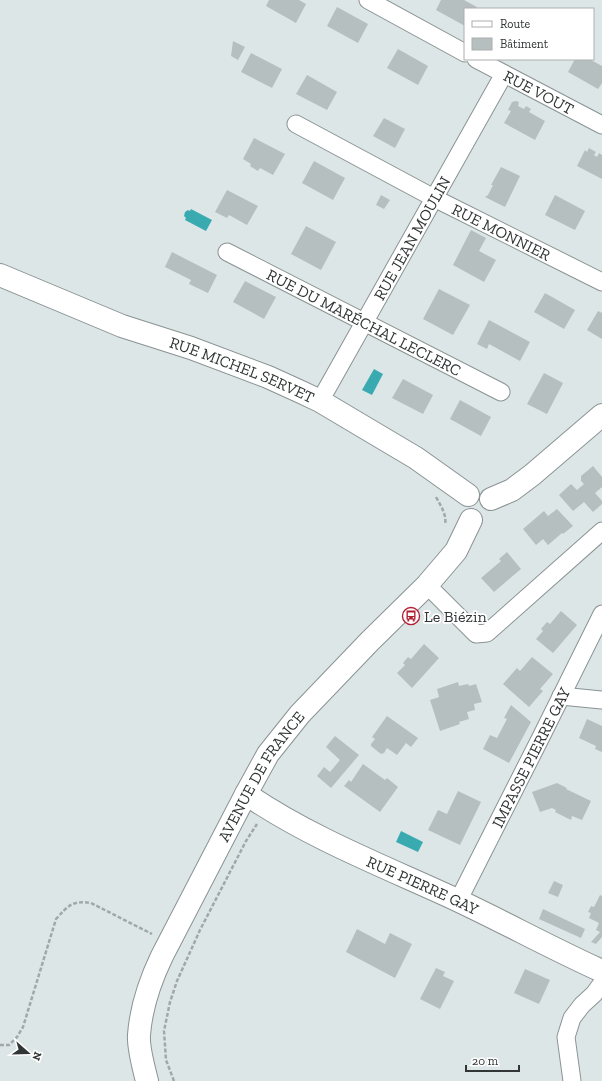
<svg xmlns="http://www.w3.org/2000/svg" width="602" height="1081" font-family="'Zilla Slab',serif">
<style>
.water{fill:#3aaab1}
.building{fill:#b6bfc0}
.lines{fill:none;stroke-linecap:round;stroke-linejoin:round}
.minor-casing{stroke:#8a9393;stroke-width:19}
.tertiary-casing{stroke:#8a9393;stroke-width:24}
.path{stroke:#a1a8a9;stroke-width:2.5;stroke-dasharray:4 2;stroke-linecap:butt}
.minor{stroke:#fff;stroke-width:17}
.tertiary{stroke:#fff;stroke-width:22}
.labels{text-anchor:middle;stroke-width:3.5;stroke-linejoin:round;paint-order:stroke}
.street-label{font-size:16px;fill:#313535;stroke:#fff}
.poi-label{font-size:16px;fill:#313535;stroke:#fff;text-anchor:start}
</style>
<rect width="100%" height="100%" fill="#dde6e7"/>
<!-- water -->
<g class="water">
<path d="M191,209L212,220L206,231L185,220L186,218L184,216L185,212L188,210L190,211Z"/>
<path d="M374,369L383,374L372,395L362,390Z"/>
<path d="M401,831L423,842L418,852L396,842Z"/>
</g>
<!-- building -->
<g class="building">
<path d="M269,0H299L306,4L296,23L266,6Z"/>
<path d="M441,0H464L477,7L476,9H465V26L436,10Z"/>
<path d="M337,7L368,24L358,43L327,26Z"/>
<path d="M233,41L245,47L238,60L231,56Z"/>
<path d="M398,49L428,66L418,85L387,68Z"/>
<path d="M251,53L282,69L272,88L241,72Z"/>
<path d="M575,59H589L602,66V83L598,89L568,72Z"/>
<path d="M307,75L337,92L327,110L296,94Z"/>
<path d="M516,101L519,102L518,106L524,109L526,106L531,109L529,112L545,121L535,140L504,123L511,111L508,110L512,102Z"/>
<path d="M384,118L405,129L395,148L373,136Z"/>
<path d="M254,138L285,154L273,175L260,168L258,171L253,168L250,166L251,164L243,159Z"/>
<path d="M589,148L596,152L594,155L597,157L599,153L602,155V179L577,166L585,150L587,152Z"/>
<path d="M314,161L345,178L333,200L302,183Z"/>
<path d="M501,167L520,176L505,207L485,197L488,195L493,185H491Z"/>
<path d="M227,190L258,206L247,225L229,215L227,218L215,212Z"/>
<path d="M381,195L390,200L384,209L376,205Z"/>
<path d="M555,195L585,211L575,230L545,215Z"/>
<path d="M306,226L336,242L321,270L291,254Z"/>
<path d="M471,230L486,238L479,251L496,260L484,282L453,265Z"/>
<path d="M172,252L217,275L208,293L189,284L191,280L165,267Z"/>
<path d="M245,281L276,297L264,319L233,302Z"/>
<path d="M439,289L470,305L453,335L423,319Z"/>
<path d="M545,293L575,310L564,329L534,312Z"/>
<path d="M598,311L602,313V339L587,330Z"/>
<path d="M489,320L530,342L520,361L489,344L487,349L477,344Z"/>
<path d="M544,373L563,383L547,414L527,404Z"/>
<path d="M403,379L433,395L423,414L392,398Z"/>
<path d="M460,400L491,417L481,436L450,419Z"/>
<path d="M593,466L602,477V487L595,493L602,501V504L593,512L584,502L573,511L559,495L571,484L577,490L584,484L581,481V476Z"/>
<path d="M557,509L573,526L563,534L562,533L548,545L543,539L536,545L523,529L544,511L548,516Z"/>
<path d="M507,552L521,569L494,592L481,578L501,561L499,559Z"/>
<path d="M561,611L577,625L553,653L536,639L543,631L541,629L547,622L550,624Z"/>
<path d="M424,644L439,658L412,688L397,673L405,665L403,663L408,657L411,659Z"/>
<path d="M532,657L553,674L540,689L543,691L529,707L503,684L517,668L520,671Z"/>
<path d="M458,682L459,686L468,684L469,686L476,684L482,702L474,704L475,710L467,712L469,719L459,722L460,724L440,731L430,700L439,697L437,689Z"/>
<path d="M511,705L531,722L509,763L483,749L490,735L497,738L507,719L504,718Z"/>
<path d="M387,716L418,738L411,747L406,743L397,755L387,748L384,753L381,754L371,746V744L375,739L372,737Z"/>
<path d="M587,719L602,726V752L595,749L596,746L579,738Z"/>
<path d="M335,736L359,755L331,788L317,776L324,767L330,772L340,760L326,747Z"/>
<path d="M363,764L385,780L387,778L398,787L380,812L344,786L349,780L351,782Z"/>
<path d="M557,783L567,788L566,789L591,801L582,820L572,816L571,820L555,812L556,810L552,808L540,812L532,792Z"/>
<path d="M458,791L481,802L460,845L428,830L438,810L447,814Z"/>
<path d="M554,881L563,885L558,897L548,893Z"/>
<path d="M600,895L602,896V937L596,944L591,942L600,932L596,930L599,923L589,918L591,913L588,912L591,906L594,907Z"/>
<path d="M543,909L585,929L581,938L539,919Z"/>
<path d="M357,929L385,944L390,933L412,944L395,978L346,952Z"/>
<path d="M436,968L445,972L443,976L454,981L440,1009L420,999Z"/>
<path d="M525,969L550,980L539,1004L514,993Z"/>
</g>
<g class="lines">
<!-- minor casing -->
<g class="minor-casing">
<g id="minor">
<path d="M368,0L465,53"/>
<path id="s1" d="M476,59L602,125"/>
<path id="s2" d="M296,124L434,198L602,282"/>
<path id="s3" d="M227,252L501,392"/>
<path id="s4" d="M320,401L504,74"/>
<path d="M427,585L476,634L487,633L602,531"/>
<path d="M561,696L602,700"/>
<path id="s5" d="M458,901L541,737L602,614"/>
<path d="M572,1081L566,1037L572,1018L582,1005L594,994L602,983"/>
</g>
</g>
<!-- tertiary casing -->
<g class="tertiary-casing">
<g id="tertiary">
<path id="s6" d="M0,275L122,326L191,348L268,377L301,392L320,401L416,458L468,495"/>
<path d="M491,499L512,490L532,475L602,415"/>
<path id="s7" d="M246,794C312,839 386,867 457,900C506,923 553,949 602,971"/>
<path id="s8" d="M147,1081C144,1069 138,1048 139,1035C141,1007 150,981 162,956L246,794L268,754L300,714L370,641L427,585L456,551L471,520"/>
</g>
</g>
<!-- path -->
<g class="path">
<path d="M436,497C441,506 447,515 445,525"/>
<path d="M0,1045H9L17,1037L23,1027L56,919C68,906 72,900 91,903L152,934"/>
<path d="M174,1081L166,1060L164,1031L170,1002L177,981L200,930L246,841L257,824"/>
</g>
<!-- minor -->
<use href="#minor" class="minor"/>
<!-- tertiary -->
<use href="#tertiary" class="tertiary"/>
</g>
<!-- icons -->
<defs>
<g id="bus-ring" transform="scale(0.9)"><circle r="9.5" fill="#fff" stroke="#b11f31" stroke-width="1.5"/><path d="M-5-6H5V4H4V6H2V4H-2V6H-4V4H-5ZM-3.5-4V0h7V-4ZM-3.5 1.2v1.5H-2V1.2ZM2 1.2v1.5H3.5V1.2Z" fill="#b11f31"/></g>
</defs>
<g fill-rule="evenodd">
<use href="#bus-ring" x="411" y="616"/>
</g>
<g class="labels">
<!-- street labels -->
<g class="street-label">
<text dy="6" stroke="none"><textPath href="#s1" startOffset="71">RUE VOUT</textPath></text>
<text dy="6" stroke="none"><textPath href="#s2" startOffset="232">RUE MONNIER</textPath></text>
<text dy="6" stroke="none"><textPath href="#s4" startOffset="187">RUE JEAN MOULIN</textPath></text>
<text dy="6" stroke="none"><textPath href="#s3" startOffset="154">RUE DU MARÉCHAL LECLERC</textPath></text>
<text dy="6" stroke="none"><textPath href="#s6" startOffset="260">RUE MICHEL SERVET</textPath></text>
<text dy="6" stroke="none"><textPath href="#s5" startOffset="161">IMPASSE PIERRE GAY</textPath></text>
<text dy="6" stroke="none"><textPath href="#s8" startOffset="335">AVENUE DE FRANCE</textPath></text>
<text dy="6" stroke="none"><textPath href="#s7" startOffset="199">RUE PIERRE GAY</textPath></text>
</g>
<!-- poi labels -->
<g class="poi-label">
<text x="424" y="622">Le Biézin</text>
</g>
</g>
<!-- legend -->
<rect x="464" y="8" width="130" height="52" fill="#ffffff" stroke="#adaeae"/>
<rect x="472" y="21" width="20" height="6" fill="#ffffff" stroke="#adaeae"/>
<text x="500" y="28" font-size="12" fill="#313535">Route</text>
<rect x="472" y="38" width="20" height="12" fill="#b6bfc0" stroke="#adaeae"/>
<text x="500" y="48" font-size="12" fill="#313535">Bâtiment</text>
<!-- north arrow -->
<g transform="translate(28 1053) rotate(110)" stroke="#ffffff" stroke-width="3" paint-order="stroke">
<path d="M0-3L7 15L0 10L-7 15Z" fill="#313535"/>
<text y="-6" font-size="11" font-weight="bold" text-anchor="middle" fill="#313535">N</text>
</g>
<!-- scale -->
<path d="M466 1065v6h53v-6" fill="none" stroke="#313535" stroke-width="2"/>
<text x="472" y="1065" font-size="12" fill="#313535" stroke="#ffffff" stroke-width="3" paint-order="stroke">20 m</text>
</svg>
